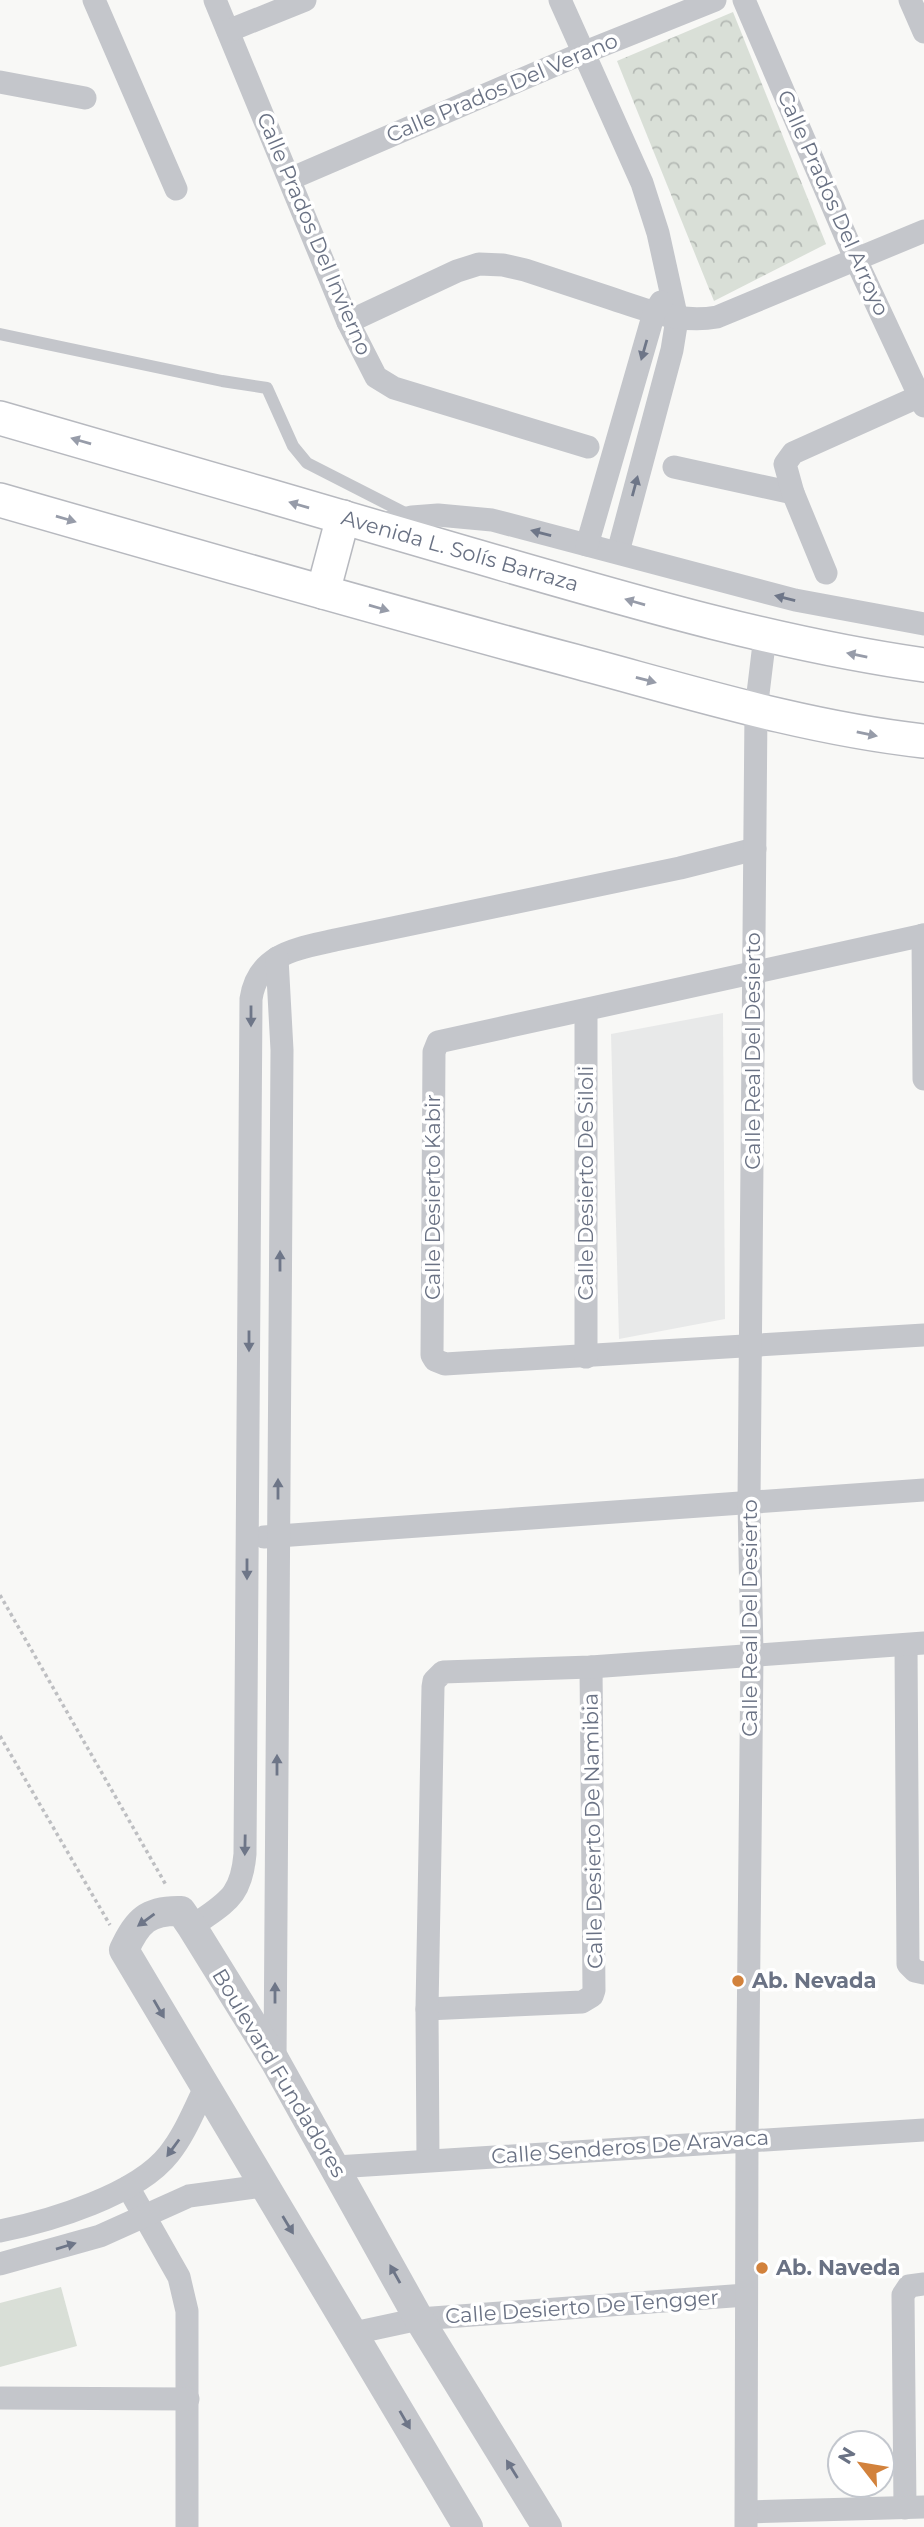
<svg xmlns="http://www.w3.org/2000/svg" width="924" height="2527" font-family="Montserrat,sans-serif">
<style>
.built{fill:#e8e9e9}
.grass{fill:#d9dfd7}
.forest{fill:url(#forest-crowns)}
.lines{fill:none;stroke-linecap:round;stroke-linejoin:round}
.secondary-casing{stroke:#b7b9bf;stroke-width:36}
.path{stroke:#bebfc2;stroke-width:3.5;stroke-dasharray:3.5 3.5;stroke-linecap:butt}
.service{stroke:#c4c6cb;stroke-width:12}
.minor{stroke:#c4c6cb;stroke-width:23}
.tertiary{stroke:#c4c6cb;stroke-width:30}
.secondary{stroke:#fff;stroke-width:33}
.oneway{fill:#6e7688}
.oneway2{fill:#979ca9}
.poi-dot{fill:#d2823c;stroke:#fff;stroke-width:2.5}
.labels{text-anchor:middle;stroke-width:7;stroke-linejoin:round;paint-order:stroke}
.street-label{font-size:21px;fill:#6a7284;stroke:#fff}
.poi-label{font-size:21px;font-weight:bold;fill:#6a7284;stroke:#fff;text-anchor:start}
</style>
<defs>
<pattern id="forest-crowns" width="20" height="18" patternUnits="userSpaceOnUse" patternTransform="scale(1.75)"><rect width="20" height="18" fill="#d9dfd7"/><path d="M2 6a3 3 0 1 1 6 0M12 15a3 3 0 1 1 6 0" fill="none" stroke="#b4b9b4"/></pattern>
</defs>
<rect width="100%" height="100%" fill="#f8f8f6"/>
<!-- built -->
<path class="built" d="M723,1013L725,1319L619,1339L611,1034Z"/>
<!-- grass -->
<path class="grass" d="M61,2287L77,2346L0,2367V2303Z"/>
<!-- forest -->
<path class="forest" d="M733,12L826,244L714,301L617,61Z"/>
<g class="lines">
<!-- secondary casing -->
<g class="secondary-casing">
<g id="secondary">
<path d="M0,418C157,463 315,509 472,555C621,598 770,643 924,665"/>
<path d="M0,500C191,555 382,610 574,661C690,692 805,728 924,741"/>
<path d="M323,592L343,517"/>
</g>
</g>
<!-- path -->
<g class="path">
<path d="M0,1595L166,1885"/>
<path d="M0,1736L110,1925"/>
</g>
<!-- service -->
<path class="service" d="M0,334L222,381L267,388L293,446L307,463L409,515"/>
<!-- minor -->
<g class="minor">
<path d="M94,0L176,189"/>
<path d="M215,0L348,322L376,377L394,388L588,447"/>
<path d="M560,0L642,183L658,233L677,319L672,350L618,552"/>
<path d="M744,0L855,258L924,406"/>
<path d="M910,0L924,32"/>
<path d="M228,31L305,0"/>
<path d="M0,82L85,98"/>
<path d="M290,179L583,53L715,0"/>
<path d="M348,322L457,271L479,264L503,265L525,270C553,279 580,288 607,297C644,309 678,324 717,317L924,231"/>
<path d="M674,467L793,493"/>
<path d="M378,525L412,517L438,515L492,520L795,600L924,624"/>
<path d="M587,545L654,313L661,302"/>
<path d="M826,573L793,493L785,464L793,453L920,396"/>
<path d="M923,935L924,1079"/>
<path d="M924,935L438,1042L434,1052L432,1355L435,1360L445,1364L924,1335"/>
<path d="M586,1010V1357"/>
<path d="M264,1537L924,1490"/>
<path d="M906,1645L908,1964L915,1971L924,1973"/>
<path d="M192,1927C225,1902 241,1899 245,1854L251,999C258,953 297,949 335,940L680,868L755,849"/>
<path d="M427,2009L582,2002L592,1996L594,1990L591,1667"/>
<path d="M275,2061L282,1050L277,958"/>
<path d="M428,2160L427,2009L433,1687L434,1681L443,1672L591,1667L924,1643"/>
<path d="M336,2167L924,2130"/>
<path d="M128,2187L179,2277L187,2311V2527"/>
<path d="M0,2231C50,2221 137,2195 169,2154C185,2134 194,2110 205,2088"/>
<path d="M0,2264L100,2236L189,2196L263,2186"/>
<path d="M354,2333L419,2319L746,2295"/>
<path d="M0,2398L188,2399"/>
<path d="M905,2508L903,2295L909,2286L924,2284"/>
<path d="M747,2512L924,2507"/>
<path d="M746,2527L747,2140L752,1654L749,1502L756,710L765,636"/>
</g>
<!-- tertiary -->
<path class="tertiary" d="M468,2527L124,1950C137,1921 148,1910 181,1911L192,1927L275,2061L419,2319L547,2527"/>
<!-- secondary -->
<use href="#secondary" class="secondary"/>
</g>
<!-- one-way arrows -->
<defs><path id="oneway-solid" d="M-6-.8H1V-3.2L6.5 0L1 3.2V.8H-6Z" transform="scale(1.75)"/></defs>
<g class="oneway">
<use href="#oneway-solid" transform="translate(644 350) rotate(106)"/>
<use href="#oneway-solid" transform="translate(635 486) rotate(-75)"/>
<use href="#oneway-solid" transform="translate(541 533) rotate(-165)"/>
<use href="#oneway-solid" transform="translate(785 598) rotate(-166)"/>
<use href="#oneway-solid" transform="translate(251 1016) rotate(90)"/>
<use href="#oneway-solid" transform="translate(280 1261) rotate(-90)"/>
<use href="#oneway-solid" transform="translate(249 1341) rotate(90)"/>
<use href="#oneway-solid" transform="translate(278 1489) rotate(-90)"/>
<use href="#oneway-solid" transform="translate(247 1569) rotate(90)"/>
<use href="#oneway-solid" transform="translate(277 1765) rotate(-90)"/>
<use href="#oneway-solid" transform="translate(245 1845) rotate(91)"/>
<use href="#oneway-solid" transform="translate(146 1920) rotate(144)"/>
<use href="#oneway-solid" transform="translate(275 1993) rotate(-90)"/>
<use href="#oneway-solid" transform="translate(159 2009) rotate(60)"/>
<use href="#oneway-solid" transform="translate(173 2148) rotate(126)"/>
<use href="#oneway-solid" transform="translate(288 2225) rotate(59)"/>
<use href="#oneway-solid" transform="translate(66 2246) rotate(-17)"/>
<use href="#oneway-solid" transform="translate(395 2274) rotate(-119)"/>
<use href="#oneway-solid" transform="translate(405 2420) rotate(60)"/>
<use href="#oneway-solid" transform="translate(512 2469) rotate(-122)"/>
</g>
<g class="oneway2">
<use href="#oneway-solid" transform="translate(81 441) rotate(-164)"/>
<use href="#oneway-solid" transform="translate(299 505) rotate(-164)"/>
<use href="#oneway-solid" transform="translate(66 519) rotate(16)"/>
<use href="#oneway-solid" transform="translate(635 602) rotate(-164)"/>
<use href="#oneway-solid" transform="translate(379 608) rotate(16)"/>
<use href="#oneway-solid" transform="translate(857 655) rotate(-169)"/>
<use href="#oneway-solid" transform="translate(646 680) rotate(15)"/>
<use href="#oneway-solid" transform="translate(867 734) rotate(12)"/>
</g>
<!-- markers -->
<g class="poi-dot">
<circle cx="738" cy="1981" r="7"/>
<circle cx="762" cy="2268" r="7"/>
</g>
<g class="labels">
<!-- street labels -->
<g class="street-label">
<text transform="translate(502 88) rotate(-23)" y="7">Calle Prados Del Verano</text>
<text transform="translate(833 203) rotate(66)" y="7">Calle Prados Del Arroyo</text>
<text transform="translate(314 234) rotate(67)" y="7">Calle Prados Del Invierno</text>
<text transform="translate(460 551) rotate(16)" y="7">Avenida L. Solís Barraza</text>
<text transform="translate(753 1051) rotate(-90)" y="7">Calle Real Del Desierto</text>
<text transform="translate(586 1183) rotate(-90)" y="7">Calle Desierto De Siloli</text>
<text transform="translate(433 1197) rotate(-90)" y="7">Calle Desierto Kabir</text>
<text transform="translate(750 1618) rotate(-90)" y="7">Calle Real Del Desierto</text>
<text transform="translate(593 1831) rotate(-91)" y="7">Calle Desierto De Namibia</text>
<text transform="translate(279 2073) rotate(59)" y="7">Boulevard Fundadores</text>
<text transform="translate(630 2147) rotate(-4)" y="7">Calle Senderos De Aravaca</text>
<text transform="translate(582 2307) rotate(-4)" y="7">Calle Desierto De Tengger</text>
</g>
<!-- poi labels -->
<g class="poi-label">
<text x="752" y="1988">Ab. Nevada</text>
<text x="776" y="2275">Ab. Naveda</text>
</g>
</g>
<!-- north arrow -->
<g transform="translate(861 2464) rotate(301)"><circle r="33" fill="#ffffff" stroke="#c3c7ce" stroke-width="2"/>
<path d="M0-5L12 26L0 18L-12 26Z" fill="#d2823c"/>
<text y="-10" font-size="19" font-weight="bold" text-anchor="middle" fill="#6a7284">N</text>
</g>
</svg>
